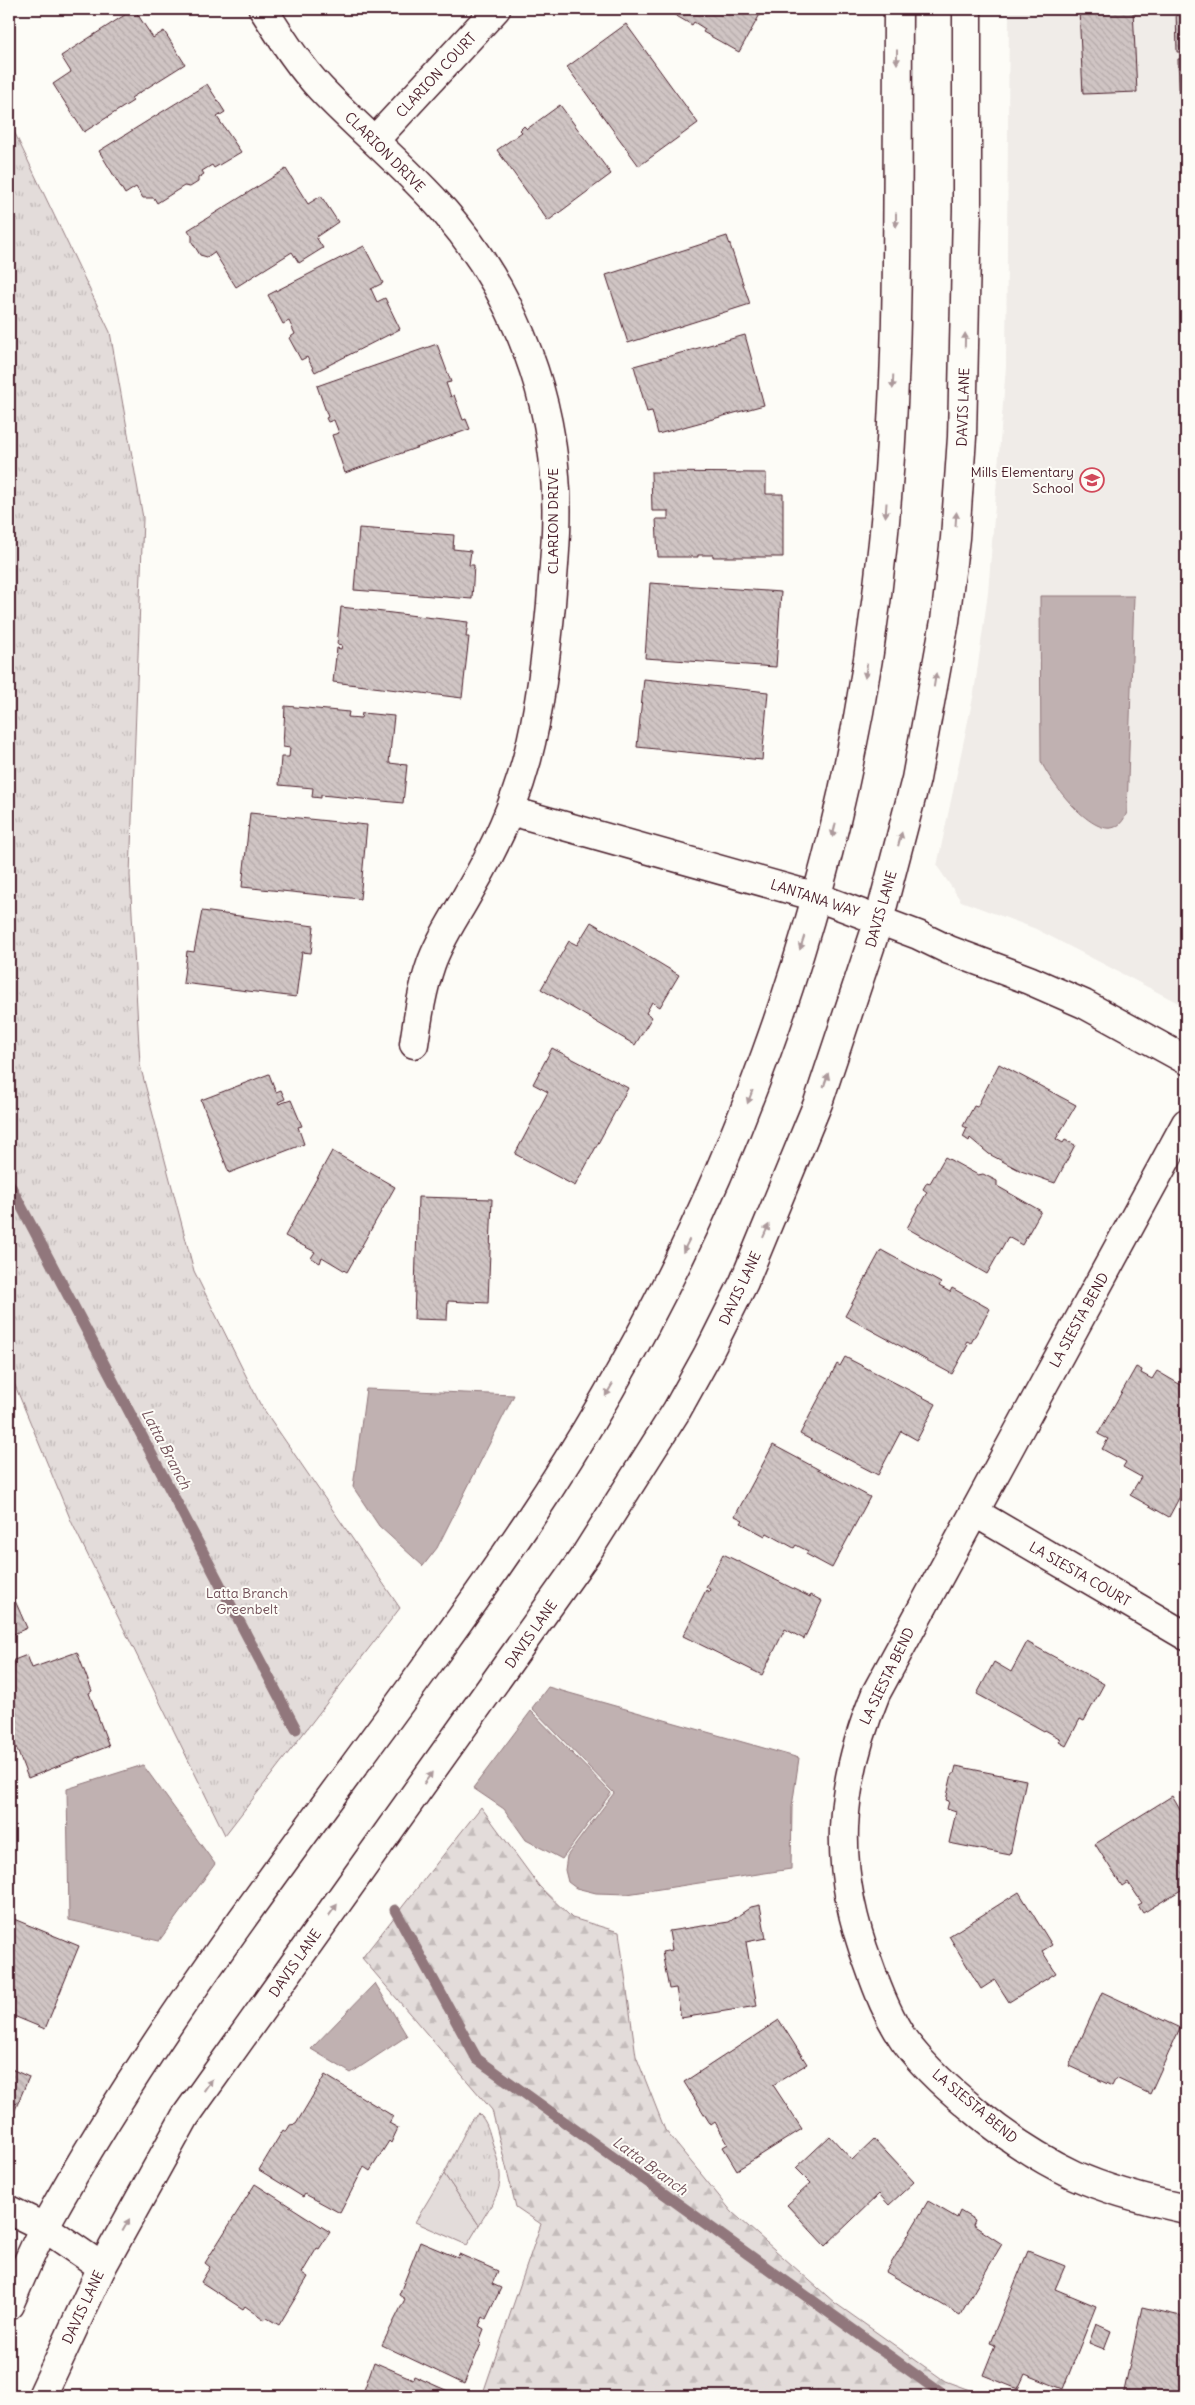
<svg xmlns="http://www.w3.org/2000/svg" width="1195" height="2405" font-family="Delius,sans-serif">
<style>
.built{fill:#f0ece8}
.grass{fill:#e3dcda;stroke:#967e82}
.forest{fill:url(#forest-firs);stroke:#967e82}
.park{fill:url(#park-tufts);stroke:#967e82}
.water{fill:#c0b1b1;stroke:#91777b}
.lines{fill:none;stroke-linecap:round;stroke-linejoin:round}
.stream{stroke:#91777b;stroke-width:11}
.building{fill:url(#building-back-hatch);stroke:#4a1f2b}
.street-casing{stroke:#4a1f2b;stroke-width:31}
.secondary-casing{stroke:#4a1f2b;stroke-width:31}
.street{stroke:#fdfcf7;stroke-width:28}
.secondary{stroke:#fdfcf7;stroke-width:28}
.oneway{fill:#ac999b}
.labels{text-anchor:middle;stroke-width:4;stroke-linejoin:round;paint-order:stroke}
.street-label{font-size:14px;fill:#4a1f2b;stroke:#fdfcf7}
.poi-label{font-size:14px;fill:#4a1f2b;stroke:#fdfcf7;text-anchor:end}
.park-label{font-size:14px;fill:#704e57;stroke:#fdfcf7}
.water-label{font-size:15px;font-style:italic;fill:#73525a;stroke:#fdfcf7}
</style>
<defs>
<pattern id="forest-firs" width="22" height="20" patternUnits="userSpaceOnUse" patternTransform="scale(1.25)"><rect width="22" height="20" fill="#e3dcda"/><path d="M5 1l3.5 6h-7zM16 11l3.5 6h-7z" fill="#c4bcbb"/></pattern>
<pattern id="park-tufts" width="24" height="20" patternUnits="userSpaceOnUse" patternTransform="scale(1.25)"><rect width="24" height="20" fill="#e3dcda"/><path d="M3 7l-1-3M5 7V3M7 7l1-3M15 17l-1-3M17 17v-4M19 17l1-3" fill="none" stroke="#c4bcbb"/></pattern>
<pattern id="building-back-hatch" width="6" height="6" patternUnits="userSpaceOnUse" patternTransform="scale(1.25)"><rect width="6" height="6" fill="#d0c5c4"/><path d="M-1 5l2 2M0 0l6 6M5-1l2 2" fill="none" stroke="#b4a9a9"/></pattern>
</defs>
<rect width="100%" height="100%" fill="#fdfcf7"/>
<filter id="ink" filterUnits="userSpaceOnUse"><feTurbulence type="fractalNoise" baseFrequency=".02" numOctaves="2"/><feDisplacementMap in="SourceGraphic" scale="10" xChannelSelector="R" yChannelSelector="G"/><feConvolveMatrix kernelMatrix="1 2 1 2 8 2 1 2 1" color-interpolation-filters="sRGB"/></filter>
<g filter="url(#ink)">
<!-- built -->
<path class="built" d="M1009,9H1186V1007L1036,929L961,901L937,866L974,693L988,593L1006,366Z"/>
<!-- grass -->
<path class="grass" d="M444,2174L479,2225L467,2245L415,2222Z"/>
<!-- forest -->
<path class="forest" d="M481,1807L539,1886L572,1918L619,1932L636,2056L665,2130L732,2212L835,2303L945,2381L986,2396H482L541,2224L516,2207L492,2110L362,1958Z"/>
<!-- park -->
<g class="park">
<path d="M9,121L110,332L143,518L130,875L140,1065L194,1271L260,1404L400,1608L225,1835L72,1523L9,1371Z"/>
<path d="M479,2114C487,2121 489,2132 492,2142C506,2184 502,2188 479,2225L444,2174L471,2120Z"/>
</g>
<!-- water -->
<g class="water">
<path d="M1040,596H1134L1127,812C1109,862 1049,782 1041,761Z"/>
<path d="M366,1389L514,1395L437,1548L423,1566L379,1526L353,1487Z"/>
<path d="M548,1687L799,1758L792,1807L791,1869L627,1894L596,1893L576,1888L568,1882L565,1870L567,1856L614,1793L532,1708Z"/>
<path d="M531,1711L611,1793L562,1859L526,1840L504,1809L473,1788Z"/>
<path d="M143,1765L215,1864L159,1941L69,1920L67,1789Z"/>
<path d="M375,1983L407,2036L351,2073L311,2049Z"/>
</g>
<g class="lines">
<!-- stream -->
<g class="stream">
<path d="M9,1183L296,1729"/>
<path d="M395,1910L477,2059L945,2396"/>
</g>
</g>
<!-- building -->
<g class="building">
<path d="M134,9L153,38L164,31L185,64L131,98L133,101L84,132L53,84L71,72L61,56Z"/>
<path d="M669,9H763L739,52L703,32L705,29L694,22L692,25L668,11Z"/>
<path d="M1079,9H1133L1137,92L1083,94Z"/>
<path d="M1176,9H1186V52H1177Z"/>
<path d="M626,24L698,123L639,166L567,67Z"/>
<path d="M1178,59H1186V111L1180,112Z"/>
<path d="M207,84L225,112L217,117L241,152L214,168L212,165L202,171L204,174L198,178V182L190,187L184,186L157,203L154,198H143L136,187L125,194L99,151Z"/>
<path d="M560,105L611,174L548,221L497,150L522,132L520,130L524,126L527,129Z"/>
<path d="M1182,125H1186V176H1185Z"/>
<path d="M286,169L308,204L321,196L338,222L316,237L323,248L299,263L292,252L236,287L214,252L207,257L200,255L192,242V236L188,230Z"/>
<path d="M727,236L750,304L628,343L606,275Z"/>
<path d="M364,246L383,283L371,289L377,302L385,298L400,329L315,372L307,357L301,360L289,338L295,334L289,321L283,324L268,295Z"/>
<path d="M745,335L764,405L658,434L652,411L647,412L634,366Z"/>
<path d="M437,344L451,382L446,383L451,397L454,395L463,420L466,419L470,429L345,473L332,435L339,433L334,420L328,422L326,418L328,417L317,386Z"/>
<path d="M651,472L766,473V494H783V557H713V555H698V557H658L656,519H668V511H652Z"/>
<path d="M359,528L454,535L453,549L471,551L469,565H474L472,599L354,590Z"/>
<path d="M650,583L781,592L776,667L645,658Z"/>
<path d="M341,607L468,622L466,637H469L462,698L333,682L337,648L341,649L342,645L337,644Z"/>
<path d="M644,679L768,692L762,760L637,747Z"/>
<path d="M285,706L349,712L348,717L361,718L362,713L394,716L389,763L407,765L403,803L321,795V798L312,797L313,788L279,785L281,757H289L290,748L283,747Z"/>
<path d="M250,813L367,825L360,899L242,887Z"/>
<path d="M202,911L314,926L311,953L302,952L296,997L183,983L187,951L194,952Z"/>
<path d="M591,922L679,975L660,1007L652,1002L646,1013L652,1017L635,1045L541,989L569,941L577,945Z"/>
<path d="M552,1048L628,1088L575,1186L515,1154L548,1092L533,1084Z"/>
<path d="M999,1064L1076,1105L1056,1139L1063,1143L1065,1140L1075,1145L1055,1183L1021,1171L989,1154L970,1138L969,1141L963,1137L967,1128L963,1126L974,1106L977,1107Z"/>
<path d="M269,1074L276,1092L281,1090L285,1099L278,1102L279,1104L291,1100L302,1126L298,1127L304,1144L229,1173L201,1100Z"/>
<path d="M332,1151L395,1187L347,1272L322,1257L320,1263L311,1258L315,1252L285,1236Z"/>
<path d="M945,1157L978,1175L983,1174L997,1181V1186L1041,1211L1022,1245L1008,1237L987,1274L907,1228L927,1192L923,1189L926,1184L927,1182L930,1183Z"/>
<path d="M418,1197L492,1199L488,1303L448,1301L447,1320L414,1319Z"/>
<path d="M881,1250L941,1283L939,1286L950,1292L952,1288L990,1309L971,1343L967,1341L965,1344L968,1345L952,1374L845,1316Z"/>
<path d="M845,1357L936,1404L917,1440L901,1431L878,1475L800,1434L837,1364L840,1366Z"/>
<path d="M1136,1367L1142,1370L1141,1373L1152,1379L1157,1371L1186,1388V1485L1169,1517L1130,1495L1141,1477L1123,1467L1126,1462L1102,1449L1108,1439L1098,1434Z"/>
<path d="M773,1445L870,1497L832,1568L806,1554L808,1551L796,1545L794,1548L767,1533L765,1536L741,1523L743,1520L735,1516Z"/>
<path d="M723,1554L810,1597L811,1595L822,1601L804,1639L785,1629L762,1675L683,1636L706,1590L709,1592L710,1589L706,1587Z"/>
<path d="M9,1587L27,1628L9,1636Z"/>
<path d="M1027,1642L1104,1684L1084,1721L1080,1719L1066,1746L1059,1742L1061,1739L1045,1730L1044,1731L977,1694L994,1662L1011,1672Z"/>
<path d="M77,1652L92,1691L89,1693L109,1746L28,1778L9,1729V1662L27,1655L32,1668Z"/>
<path d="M956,1766L1026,1780L1010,1855L949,1843L956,1812L947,1809L949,1801L946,1800L952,1774H954Z"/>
<path d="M1172,1796L1186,1820V1887L1143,1913L1138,1905L1142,1903L1128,1882L1122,1886L1095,1844Z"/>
<path d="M1019,1892L1052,1945L1042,1951L1056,1973L1009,2002L995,1980L981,1989L949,1936Z"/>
<path d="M760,1905L766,1938L746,1942L757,2006L681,2018L676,1988L669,1989L662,1952L672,1950L669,1931L729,1922L751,1907Z"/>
<path d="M9,1917L79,1946L45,2029L9,2014Z"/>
<path d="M1102,1992L1180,2028L1150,2094L1116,2078L1112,2086L1069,2066Z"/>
<path d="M779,2020L807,2064L773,2085L802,2129L737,2170L723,2147L728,2144L715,2122L711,2125L684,2082Z"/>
<path d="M9,2068L29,2077L9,2124Z"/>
<path d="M325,2075L393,2116L389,2123L398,2128L391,2143L389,2141L370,2171L364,2167L340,2213L305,2194L303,2197L259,2170L283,2130L286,2132L290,2125L296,2124Z"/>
<path d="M830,2136L852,2160L874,2139L914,2182L889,2205L879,2194L825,2246L787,2205L811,2183L796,2168Z"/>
<path d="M255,2184L330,2232L319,2249L317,2248L302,2273L308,2277L279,2325L267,2318L265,2320L245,2306L243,2309L201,2282L210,2267L205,2263Z"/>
<path d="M928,2201L957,2218L960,2211L975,2220L973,2225L1002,2244L960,2315L886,2272Z"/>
<path d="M420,2242L458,2258L459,2254L498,2271L492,2284L501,2288L486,2319L483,2317L479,2326L484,2329L479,2342L481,2344L464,2384L382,2345L405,2299L399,2295Z"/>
<path d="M1028,2251L1065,2266L1055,2289L1096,2306L1063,2389L1025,2374L1018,2389L983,2375L995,2345L990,2343Z"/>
<path d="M1142,2307L1185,2317L1186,2311V2396H1123Z"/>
<path d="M1096,2324L1111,2331L1104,2349L1089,2343Z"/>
<path d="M374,2362L413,2379L414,2376L457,2395L362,2396Z"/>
</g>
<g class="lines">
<!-- street casing -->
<g class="street-casing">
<g id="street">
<path d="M263,9C281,37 298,65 321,89C361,131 407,168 445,212C508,285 548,380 555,476C559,519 554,562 551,604C546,656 540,709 527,759C514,807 494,850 469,892C456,916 440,938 431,964C422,990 418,1017 414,1044"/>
<path d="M375,140L496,9"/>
<path d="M511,811L817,897L918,935L949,950L1029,980L1084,1004L1186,1060"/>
<path d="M1186,1123L876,1693C837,1788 832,1868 869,1965C878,1991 888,2017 904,2040C925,2069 952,2092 979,2114C1008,2138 1040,2159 1074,2175C1109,2191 1149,2201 1186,2209"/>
<path d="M974,1512L1186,1636"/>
<path d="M9,2210L44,2227L102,2267"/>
</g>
</g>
<!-- secondary casing -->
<g class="secondary-casing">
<g id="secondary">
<path d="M9,2305C21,2278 32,2250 46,2224C183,1975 369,1758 527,1523C724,1230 848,893 883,542C901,365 897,186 898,9"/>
<path d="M42,2396L102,2267L185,2117L586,1554L677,1410L708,1354L744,1282L818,1103L879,920L916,779L945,621L955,538L962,437L967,209V9"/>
</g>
</g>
<!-- street -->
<use href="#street" class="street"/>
<!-- secondary -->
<use href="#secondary" class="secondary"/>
</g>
<!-- one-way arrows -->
<defs><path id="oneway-solid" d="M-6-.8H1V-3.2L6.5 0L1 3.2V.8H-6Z" transform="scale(1.25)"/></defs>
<g class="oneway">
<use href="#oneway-solid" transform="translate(897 57) rotate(90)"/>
<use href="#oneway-solid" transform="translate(896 220) rotate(90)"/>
<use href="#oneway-solid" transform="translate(965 340) rotate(-89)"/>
<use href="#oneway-solid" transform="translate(893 382) rotate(92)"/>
<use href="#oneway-solid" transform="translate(886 510) rotate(94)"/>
<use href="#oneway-solid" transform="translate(956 519) rotate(-86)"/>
<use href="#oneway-solid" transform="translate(866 671) rotate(99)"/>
<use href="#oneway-solid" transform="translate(935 680) rotate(-81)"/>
<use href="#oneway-solid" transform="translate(834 830) rotate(103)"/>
<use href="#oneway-solid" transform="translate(900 839) rotate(-75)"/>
<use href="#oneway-solid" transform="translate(802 943) rotate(108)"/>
<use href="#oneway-solid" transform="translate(826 1080) rotate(-71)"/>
<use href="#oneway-solid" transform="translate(750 1097) rotate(111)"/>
<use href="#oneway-solid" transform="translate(766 1231) rotate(-66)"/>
<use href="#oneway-solid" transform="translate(686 1246) rotate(117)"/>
<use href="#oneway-solid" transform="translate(609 1390) rotate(121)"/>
<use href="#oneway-solid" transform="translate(428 1778) rotate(-54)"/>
<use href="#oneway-solid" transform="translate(333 1910) rotate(-54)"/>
<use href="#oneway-solid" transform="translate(208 2085) rotate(-55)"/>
<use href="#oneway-solid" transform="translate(126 2225) rotate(-61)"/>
</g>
</g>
<!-- icons -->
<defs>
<g id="school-ring" transform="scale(1.25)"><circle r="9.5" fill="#fdfcf7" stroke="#d1495b" stroke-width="1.5"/><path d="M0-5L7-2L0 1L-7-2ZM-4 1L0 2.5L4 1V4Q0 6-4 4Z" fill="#d1495b"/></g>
</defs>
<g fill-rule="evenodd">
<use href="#school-ring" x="1092" y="480"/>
</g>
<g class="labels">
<!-- street labels -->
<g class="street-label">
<text transform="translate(436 75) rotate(-47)" y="5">CLARION COURT</text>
<text transform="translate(385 152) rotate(45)" y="5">CLARION DRIVE</text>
<text transform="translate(963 407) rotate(-88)" y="5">DAVIS LANE</text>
<text transform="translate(553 521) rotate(-90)" y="5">CLARION DRIVE</text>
<text transform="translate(815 898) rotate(18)" y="5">LANTANA WAY</text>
<text transform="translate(881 909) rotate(-74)" y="5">DAVIS LANE</text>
<text transform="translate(740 1288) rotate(-65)" y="5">DAVIS LANE</text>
<text transform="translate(1079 1320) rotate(-61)" y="5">LA SIESTA BEND</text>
<text transform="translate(1080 1574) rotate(30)" y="5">LA SIESTA COURT</text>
<text transform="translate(531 1634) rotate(-55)" y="5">DAVIS LANE</text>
<text transform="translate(887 1676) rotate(-64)" y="5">LA SIESTA BEND</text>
<text transform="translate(295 1963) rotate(-55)" y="5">DAVIS LANE</text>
<text transform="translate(975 2106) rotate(40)" y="5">LA SIESTA BEND</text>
<text transform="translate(83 2307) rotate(-65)" y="5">DAVIS LANE</text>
</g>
<!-- poi labels -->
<g class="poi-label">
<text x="1074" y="477">Mills Elementary<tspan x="1074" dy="16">School</tspan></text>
</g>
<!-- park labels -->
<g class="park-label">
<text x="247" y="1598">Latta Branch<tspan x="247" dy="16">Greenbelt</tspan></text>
</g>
<!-- water labels -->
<g class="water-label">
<text transform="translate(166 1449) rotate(62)" y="5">Latta Branch</text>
<text transform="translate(650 2166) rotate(36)" y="5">Latta Branch</text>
</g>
</g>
<!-- margin -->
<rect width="1195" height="2405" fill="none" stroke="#fdfcf7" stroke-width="30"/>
<rect x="15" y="15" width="1165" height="2375" fill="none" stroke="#4a1f2b" stroke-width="2" filter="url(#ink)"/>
</svg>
